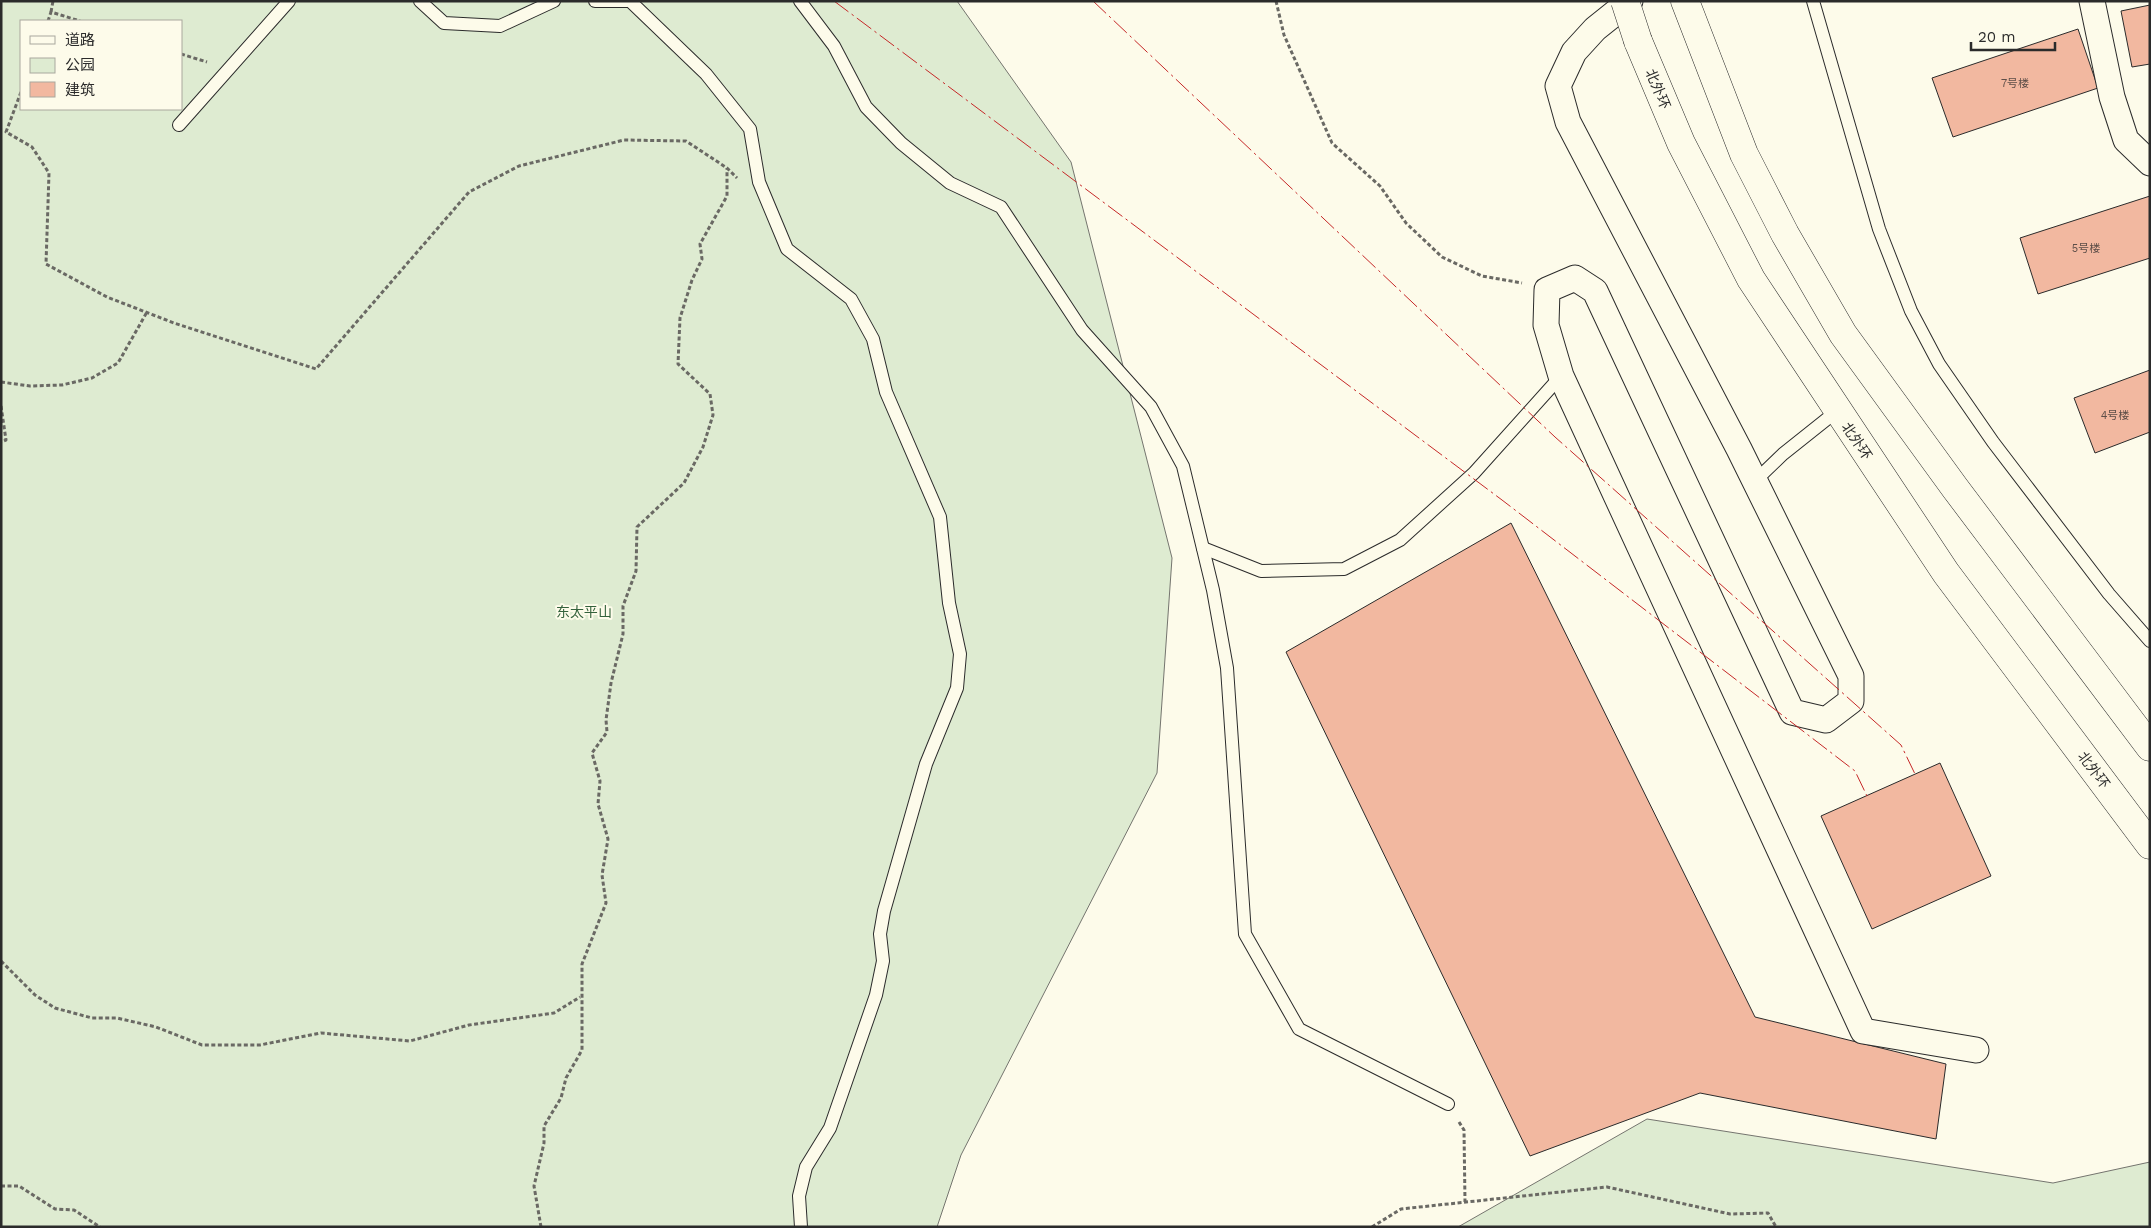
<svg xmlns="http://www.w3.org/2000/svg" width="2151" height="1228" font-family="'Work Sans','Noto Sans SC',sans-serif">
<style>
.green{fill:#deebd1;stroke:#74746e;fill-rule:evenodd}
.building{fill:#f2b8a0;stroke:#2b2b2b}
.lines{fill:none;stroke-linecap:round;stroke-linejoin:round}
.lane-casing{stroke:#2b2b2b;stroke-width:14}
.street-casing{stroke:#2b2b2b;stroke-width:27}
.highway-casing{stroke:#2b2b2b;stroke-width:29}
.path{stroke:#6a6964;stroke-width:3;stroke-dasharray:4 2.5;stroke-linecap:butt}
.lane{stroke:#fdfbea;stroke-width:12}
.street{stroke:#fdfbea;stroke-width:25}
.highway{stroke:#fdfbea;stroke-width:28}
.highway-bridge-casing{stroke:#2b2b2b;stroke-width:29;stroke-linecap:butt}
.highway-bridge{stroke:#fdfbea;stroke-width:28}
.power{stroke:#c62828;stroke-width:1;stroke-dasharray:18 4 2.5 4;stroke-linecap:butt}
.labels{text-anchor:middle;stroke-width:4;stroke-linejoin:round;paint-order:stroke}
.number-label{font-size:11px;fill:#5d4e48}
.street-label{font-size:14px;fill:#2b2b2b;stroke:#fdfbea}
.park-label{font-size:14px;fill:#34623c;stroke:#fdfbea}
</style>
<rect width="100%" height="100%" fill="#fdfbea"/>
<!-- green -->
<g class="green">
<path d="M1,1H957L1071,162L1172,558L1157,773L961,1155L937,1227H1ZM21,21H181V109H21Z"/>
<path d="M1647,1119L2053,1183L2150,1162V1227H1458Z"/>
</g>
<!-- building -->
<g class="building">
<path d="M2150,5V64L2132,67L2121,11Z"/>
<path d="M2078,29L2098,88L1953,137L1932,78Z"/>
<path d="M2150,196V258L2038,294L2020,238Z"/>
<path d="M2150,370V432L2095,453L2074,398Z"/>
<path d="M1511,523L1755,1017L1946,1064L1936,1139L1700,1093L1530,1156L1286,652Z"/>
<path d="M1940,763L1991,876L1872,929L1821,816Z"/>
</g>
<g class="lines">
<!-- lane casing -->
<g class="lane-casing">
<g id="lane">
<path d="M420,1L444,23L500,26L554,1"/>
<path d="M595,1H627"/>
<path d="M630,1L706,74L750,129L759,182L787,249L851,299L873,339L886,392L940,517L949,603L960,654L957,688L926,764L884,911L880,934L883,961L876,995L830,1128L806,1167L799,1196L801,1227"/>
<path d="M800,1L834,46L866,107L901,143L950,183L1001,207L1082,330L1151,407L1183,466L1213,590L1227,668L1245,934L1299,1029L1448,1104"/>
<path d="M1813,1L1879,229L1911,311L1939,364L1993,442L2109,594L2150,641"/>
<path d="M179,125L289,1"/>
<path d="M1755,481L1783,454L1837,411"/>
<path d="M1203,548L1261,571L1344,569L1400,540L1474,473L1561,376"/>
</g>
</g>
<!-- street casing -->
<g class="street-casing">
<g id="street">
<path d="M1630,1L1595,29L1574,52L1558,86L1568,122L1739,449L1851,676V701L1826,720L1792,712L1595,291L1575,278L1547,290L1546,325L1561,376L1863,1031L1976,1050"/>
<path d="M2092,1L2112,97L2126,140L2150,163"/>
</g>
</g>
<!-- highway casing -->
<g class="highway-casing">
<g id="highway">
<path d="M1685,1L1744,154L1785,234L1843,334L1955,488L2150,747"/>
<path d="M1638,41L1681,143L1751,279L1946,573L2150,845"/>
</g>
</g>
<!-- path -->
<g class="path">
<path d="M1276,1L1284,35L1332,143L1380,186L1406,223L1442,257L1482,276L1522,283"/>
<path d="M51,12L53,1"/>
<path d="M48,21L51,12L80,21"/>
<path d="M181,54L207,62"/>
<path d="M21,92L6,132L32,147L49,173L46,264L107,297L174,323L316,369L469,192L519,166L624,140L686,141L727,168L737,178"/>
<path d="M1,382L30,386L62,385L92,378L118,363L147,312"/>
<path d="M1,406L6,440L1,442"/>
<path d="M1,961L35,995L55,1008L92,1018H117L156,1027L202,1045H260L321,1033L410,1041L469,1025L554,1013L580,997"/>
<path d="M1459,1122L1464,1130L1465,1202"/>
<path d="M1,1186H19L55,1209L74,1210L100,1227"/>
<path d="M541,1227L534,1186L544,1143V1126L561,1098L566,1078L582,1050V964L606,903L602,875L608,839L598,804L600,781L592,753L607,732L606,720L611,683L623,634V606L636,571L637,527L684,483L703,447L713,415L710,394L678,364L680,318L692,280L702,259L700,244L727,196V168"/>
<path d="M1372,1227L1401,1209L1607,1187L1730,1214L1768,1213L1776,1227"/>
</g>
<!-- lane -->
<use href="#lane" class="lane"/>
<!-- street -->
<use href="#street" class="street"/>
<!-- highway -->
<use href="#highway" class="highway"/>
<!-- highway-bridge casing -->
<g class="highway-bridge-casing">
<path id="highway-bridge" d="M1625,1L1638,41"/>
</g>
<!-- highway-bridge -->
<use href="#highway-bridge" class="highway-bridge"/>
<!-- power -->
<g class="power">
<path d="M834,1L1502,500L1855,771L1867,796"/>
<path d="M1093,1L1555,437L1901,745L1915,774"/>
</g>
</g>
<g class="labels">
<!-- number labels -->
<g class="number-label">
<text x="2015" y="87">7号楼</text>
<text x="2086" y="252">5号楼</text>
<text x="2115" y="419">4号楼</text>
</g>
<!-- street labels -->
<g class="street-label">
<text transform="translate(1658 89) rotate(67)" y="5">北外环</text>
<text transform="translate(1857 441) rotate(56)" y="5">北外环</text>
<text transform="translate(2094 770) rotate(53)" y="5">北外环</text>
</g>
<!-- park labels -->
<g class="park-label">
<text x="584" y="617">东太平山</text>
</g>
</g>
<!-- border -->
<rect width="2151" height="1228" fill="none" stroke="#2b2b2b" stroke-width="5"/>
<!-- legend -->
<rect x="20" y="20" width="162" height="90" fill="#fdfbea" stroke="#a9a89e"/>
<rect x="30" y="36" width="25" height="8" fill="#fdfbea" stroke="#a9a89e"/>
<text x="65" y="45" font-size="15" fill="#2b2b2b">道路</text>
<rect x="30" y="58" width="25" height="15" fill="#deebd1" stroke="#a9a89e"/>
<text x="65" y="70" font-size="15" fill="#2b2b2b">公园</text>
<rect x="30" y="82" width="25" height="15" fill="#f2b8a0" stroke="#a9a89e"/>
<text x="65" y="95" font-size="15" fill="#2b2b2b">建筑</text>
<!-- scale -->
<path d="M1971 42v8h84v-8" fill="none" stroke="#2b2b2b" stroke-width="2.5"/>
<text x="1978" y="42" font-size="15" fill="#2b2b2b" stroke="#fdfbea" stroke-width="4" paint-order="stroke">20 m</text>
</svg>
